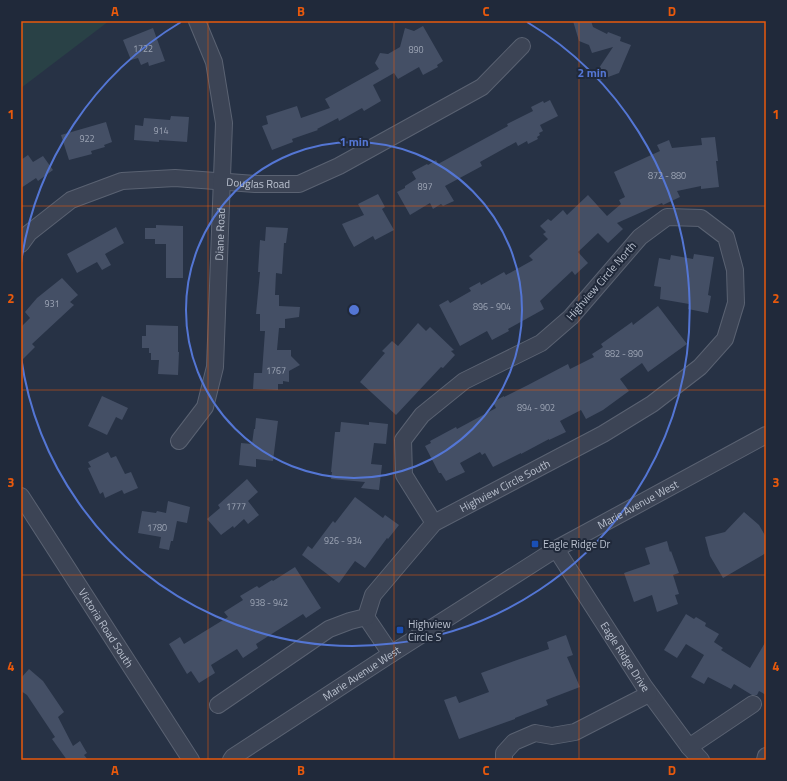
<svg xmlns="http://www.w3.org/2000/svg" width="787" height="781" font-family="'Titillium Web',sans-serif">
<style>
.green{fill:#294146}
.building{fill:#444f65}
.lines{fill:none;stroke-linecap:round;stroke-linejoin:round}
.minor-casing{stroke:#5a6272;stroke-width:18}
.minor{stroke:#3c4455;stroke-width:16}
.grid{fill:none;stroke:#e8590c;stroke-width:1;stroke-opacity:0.55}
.ring{fill:none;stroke:#5476d4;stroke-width:2}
.transit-dot{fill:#1a4fb4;stroke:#20293a;stroke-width:1.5}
.labels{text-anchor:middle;stroke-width:4;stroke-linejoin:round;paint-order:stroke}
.number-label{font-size:9px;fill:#9ca4b4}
.street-label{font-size:11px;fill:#b9c0ce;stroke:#20293a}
.poi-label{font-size:11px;fill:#b9c0ce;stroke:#20293a;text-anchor:start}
.centre{fill:#5476d4;stroke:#20293a;stroke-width:2}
.ring-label{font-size:12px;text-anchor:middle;font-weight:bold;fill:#5476d4;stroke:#20293a;stroke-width:4;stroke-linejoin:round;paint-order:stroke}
.neatline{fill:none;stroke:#e8590c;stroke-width:1.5}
.grid-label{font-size:13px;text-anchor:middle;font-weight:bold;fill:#e8590c}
</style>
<rect width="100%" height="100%" fill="#273245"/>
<!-- green -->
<path class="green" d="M21,21H109L21,88Z"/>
<!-- building -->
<g class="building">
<path d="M573,21H591L593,27L607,34L608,32L621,37L620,41L631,45L619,73L600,80L597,71L613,47L592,53L589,45L579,41Z"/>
<path d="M423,26L443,61L437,65L438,67L423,75L419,67L398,79L394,73L373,85L381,101L364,111L362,108L339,121L338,118L317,129L318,130L292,139L293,142L272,150L262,126L268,124L266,116L297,106L301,118L330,108L325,99L379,69L375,63L380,53L388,54L400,47L405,28L414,31Z"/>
<path d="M153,28L165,61L149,66L148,62L141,65L138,58L131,60L123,40Z"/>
<path d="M550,100L558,116L540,125L543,131L539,133L540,135L537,137L538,139L528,144L527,141L518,146L516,142L480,162L482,166L445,186L454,201L443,206L441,204L433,209L430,203L410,215L397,192L405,188V186L416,179L412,172L427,164L428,165L436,160L438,164L508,126L507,124L533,111L531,107L543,101L544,103Z"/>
<path d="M171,116L189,117L187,142L159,140V142L134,140L135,125L143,126L144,118L170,120Z"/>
<path d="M106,122L112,142L104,145L105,147L91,151L92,154L69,160L61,135Z"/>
<path d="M715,137L718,161H716L719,187L701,189V186L677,191L680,197L663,205L662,203L617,223L623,229L608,243L598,233L578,252L588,263L575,275L572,271L540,301L544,309L508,329L509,331L492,340L487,331L460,346L439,305L448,300L450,303L471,291L469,288L480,282L481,285L504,272L506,275L533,260L529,256L548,239L543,234L546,232L540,226L548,219L551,221L563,210L567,215L588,195L607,216L621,204L619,200L625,197L614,172L660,151L657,145L669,140L672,148L702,145L701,138Z"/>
<path d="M28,155L33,162L43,156L53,170L38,181L36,178L21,188V160Z"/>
<path d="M378,194L385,207L382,209L394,230L375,240L373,236L354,247L349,238L342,224L364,215L358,204Z"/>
<path d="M156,225L183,226V278H166V244H155V239H145V228H156Z"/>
<path d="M116,227L124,243L105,254L111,265L102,270L97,262L77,273L67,254Z"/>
<path d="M266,227L288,228L286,243H284L282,274L276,273L275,295H279V306L300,307L299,317L285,319V328H279L277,350H291V356L300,365L289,371V382L283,381V384H278V390L253,389L254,373H262L265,331H260V314H256L260,272H258L260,240L265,241Z"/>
<path d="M694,254L714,257L708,295L711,296L708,313L688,309L689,304L660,299L661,287L654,286L659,258L670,260L671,255L693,259Z"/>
<path d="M62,278L78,295L70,302L74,305L32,344L35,347L21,361V327L30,318L25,312L37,298Z"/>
<path d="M658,306L687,344L648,372L642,363L620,379L629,391L603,410L586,419L581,410L560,421L566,432L549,440V439L521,454V453L493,467L485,453L482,455L480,452L460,463L465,472L446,481L441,473H439L425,446L431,443L430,441L456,427L457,429L496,408L493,402L504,396V397L528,385L568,364L570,369L594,357L592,354L603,347L601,344L632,322L633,325Z"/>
<path d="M418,323L426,331L430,327L454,350L451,351L455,355L443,368L441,367L396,415L360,382L385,353L382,351L392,341L398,346Z"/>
<path d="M146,325L178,326V352H179L178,375L158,374L159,360H151V353H149V348H142V336H146Z"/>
<path d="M102,396L128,408L122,420L116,417L107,435L88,426Z"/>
<path d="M256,418L278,421L273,461L256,459V467L239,465L241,443L252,444L254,429H255Z"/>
<path d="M341,422L369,425V422L388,424L386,444L374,443L371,464L382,465L379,490L361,488L365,482L331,479L332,472H331L335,432H340Z"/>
<path d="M108,452L111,458L116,456L125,474L131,472L138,488L124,494L122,490L105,498L103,492L100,494L88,468L91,467L88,462Z"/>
<path d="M247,479L258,492L248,501L259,515L248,524L244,519L234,528L233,526L221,535L207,519L220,508L218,505Z"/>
<path d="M355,497L383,518L385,515L399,525L388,539L387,538L365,568L355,561L339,583L302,555L308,546L312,549L333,521L335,523Z"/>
<path d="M168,501L190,507L187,523L177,521L173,541H171L169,550L159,548L161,537L138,533L142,511L156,513L157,511L166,513Z"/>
<path d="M744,512L759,525L766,537V553L723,578L710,556L705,537L725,532Z"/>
<path d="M667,541L670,552L671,551L679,573L673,575L679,594L675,595L678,604L657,612L652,595L634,602L624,573L650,564L645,548Z"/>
<path d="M295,567L321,608L306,618L303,614L256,644L258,648L243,658L237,649L211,665L215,673L199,683L191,671L187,674L169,644L180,637L184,644L228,617L224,612L243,600L240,596L257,586L259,588L272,580L273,581Z"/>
<path d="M686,614L694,619L696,617L706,623L705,626L719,634L714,642L723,648L721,650L750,668L766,641V695L759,691L757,695H752L734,684L731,689L708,677L704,684L691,677L704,655L686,644L677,658L664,650Z"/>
<path d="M566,635L573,655L567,657L580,687L546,700L548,705L515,718V719L459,739L444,700L456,696L459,703L489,692L481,673L517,660L549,649L547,642Z"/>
<path d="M29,669L43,681L64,712L58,717L73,746L80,741L87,753L84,755L88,760H67L52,739L55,737L27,695L21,691V678Z"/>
</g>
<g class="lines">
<!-- minor casing -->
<g class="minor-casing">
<g id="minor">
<path id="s1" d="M21,244L29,233L71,200L122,181L175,178L255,184H299L339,166L482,87L522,46"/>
<path id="s2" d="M179,441L205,407L215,367L224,123L214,62L197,21"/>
<path id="s3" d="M21,496L191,760"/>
<path id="s4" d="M556,549L644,686L689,747L701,760"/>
<path d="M366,617L391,654"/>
<path id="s5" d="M218,705L329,629L350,621L366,617L373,595L434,523L603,434L652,404L700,367L725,339L736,303L735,270L726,237L701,218L667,217L640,237L571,317L541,343L464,381L422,415L403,440L404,475L434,523"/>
<path d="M689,747L753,704"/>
<path id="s6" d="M231,760L233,757L391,654L556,549L766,435"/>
<path d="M504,760V753L514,742L535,733L552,736L575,732L649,694"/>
<path d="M765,760L766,756"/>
</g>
</g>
<!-- minor -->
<use href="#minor" class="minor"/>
</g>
<!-- grid -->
<path class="grid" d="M208,21V760M394,21V760M579,21V760M21,206H766M21,390H766M21,575H766"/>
<!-- distance rings -->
<g class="ring">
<circle cx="354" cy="310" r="168"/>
<path d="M21 263A336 336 0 0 1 181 22M527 22A336 336 0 1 1 21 357"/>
</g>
<!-- markers -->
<g class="transit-dot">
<rect x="531" y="540" width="8" height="8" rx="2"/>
<rect x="396" y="626" width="8" height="8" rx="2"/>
</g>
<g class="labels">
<!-- number labels -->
<g class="number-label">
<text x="143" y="52">1722</text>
<text x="416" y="53">890</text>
<text x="161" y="134">914</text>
<text x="87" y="142">922</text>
<text x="667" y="179">872 - 880</text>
<text x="425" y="190">897</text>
<text x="52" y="307">931</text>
<text x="492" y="310">896 - 904</text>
<text x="624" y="357">882 - 890</text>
<text x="276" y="374">1767</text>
<text x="536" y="411">894 - 902</text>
<text x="236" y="510">1777</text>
<text x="157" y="531">1780</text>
<text x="343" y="544">926 - 934</text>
<text x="269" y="606">938 - 942</text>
</g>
<!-- street labels -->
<g class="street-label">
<text dy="4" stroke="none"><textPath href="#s1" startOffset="258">Douglas Road</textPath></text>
<text dy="4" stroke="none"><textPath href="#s2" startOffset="217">Diane Road</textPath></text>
<text transform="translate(601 281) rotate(-49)" y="4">Highview Circle North</text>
<text dy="4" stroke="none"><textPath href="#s5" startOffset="371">Highview Circle South</textPath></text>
<text dy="4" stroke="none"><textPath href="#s6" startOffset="481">Marie Avenue West</textPath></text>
<text dy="4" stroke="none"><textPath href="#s3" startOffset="157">Victoria Road South</textPath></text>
<text dy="4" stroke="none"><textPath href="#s4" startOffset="128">Eagle Ridge Drive</textPath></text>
<text dy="4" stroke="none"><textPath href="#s6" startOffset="157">Marie Avenue West</textPath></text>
</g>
<!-- poi labels -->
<g class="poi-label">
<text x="543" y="548">Eagle Ridge Dr</text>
<text x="408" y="628">Highview<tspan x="408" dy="13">Circle S</tspan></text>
</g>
</g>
<circle cx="354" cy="310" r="6" class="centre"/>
<g class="ring-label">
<text x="592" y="77">2 min</text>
<text x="354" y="146">1 min</text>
</g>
<!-- border -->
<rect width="787" height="781" fill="none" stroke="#20293a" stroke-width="44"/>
<rect x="22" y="22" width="743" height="737" class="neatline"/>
<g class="grid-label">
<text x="115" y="16">A</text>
<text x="301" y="16">B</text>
<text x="486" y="16">C</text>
<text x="672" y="16">D</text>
<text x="11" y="119">1</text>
<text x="776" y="119">1</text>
<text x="11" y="303">2</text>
<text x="776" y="303">2</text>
<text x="11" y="487">3</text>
<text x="776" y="487">3</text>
<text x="11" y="671">4</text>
<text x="776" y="671">4</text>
<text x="115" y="775">A</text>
<text x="301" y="775">B</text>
<text x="486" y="775">C</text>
<text x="672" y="775">D</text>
</g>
</svg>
